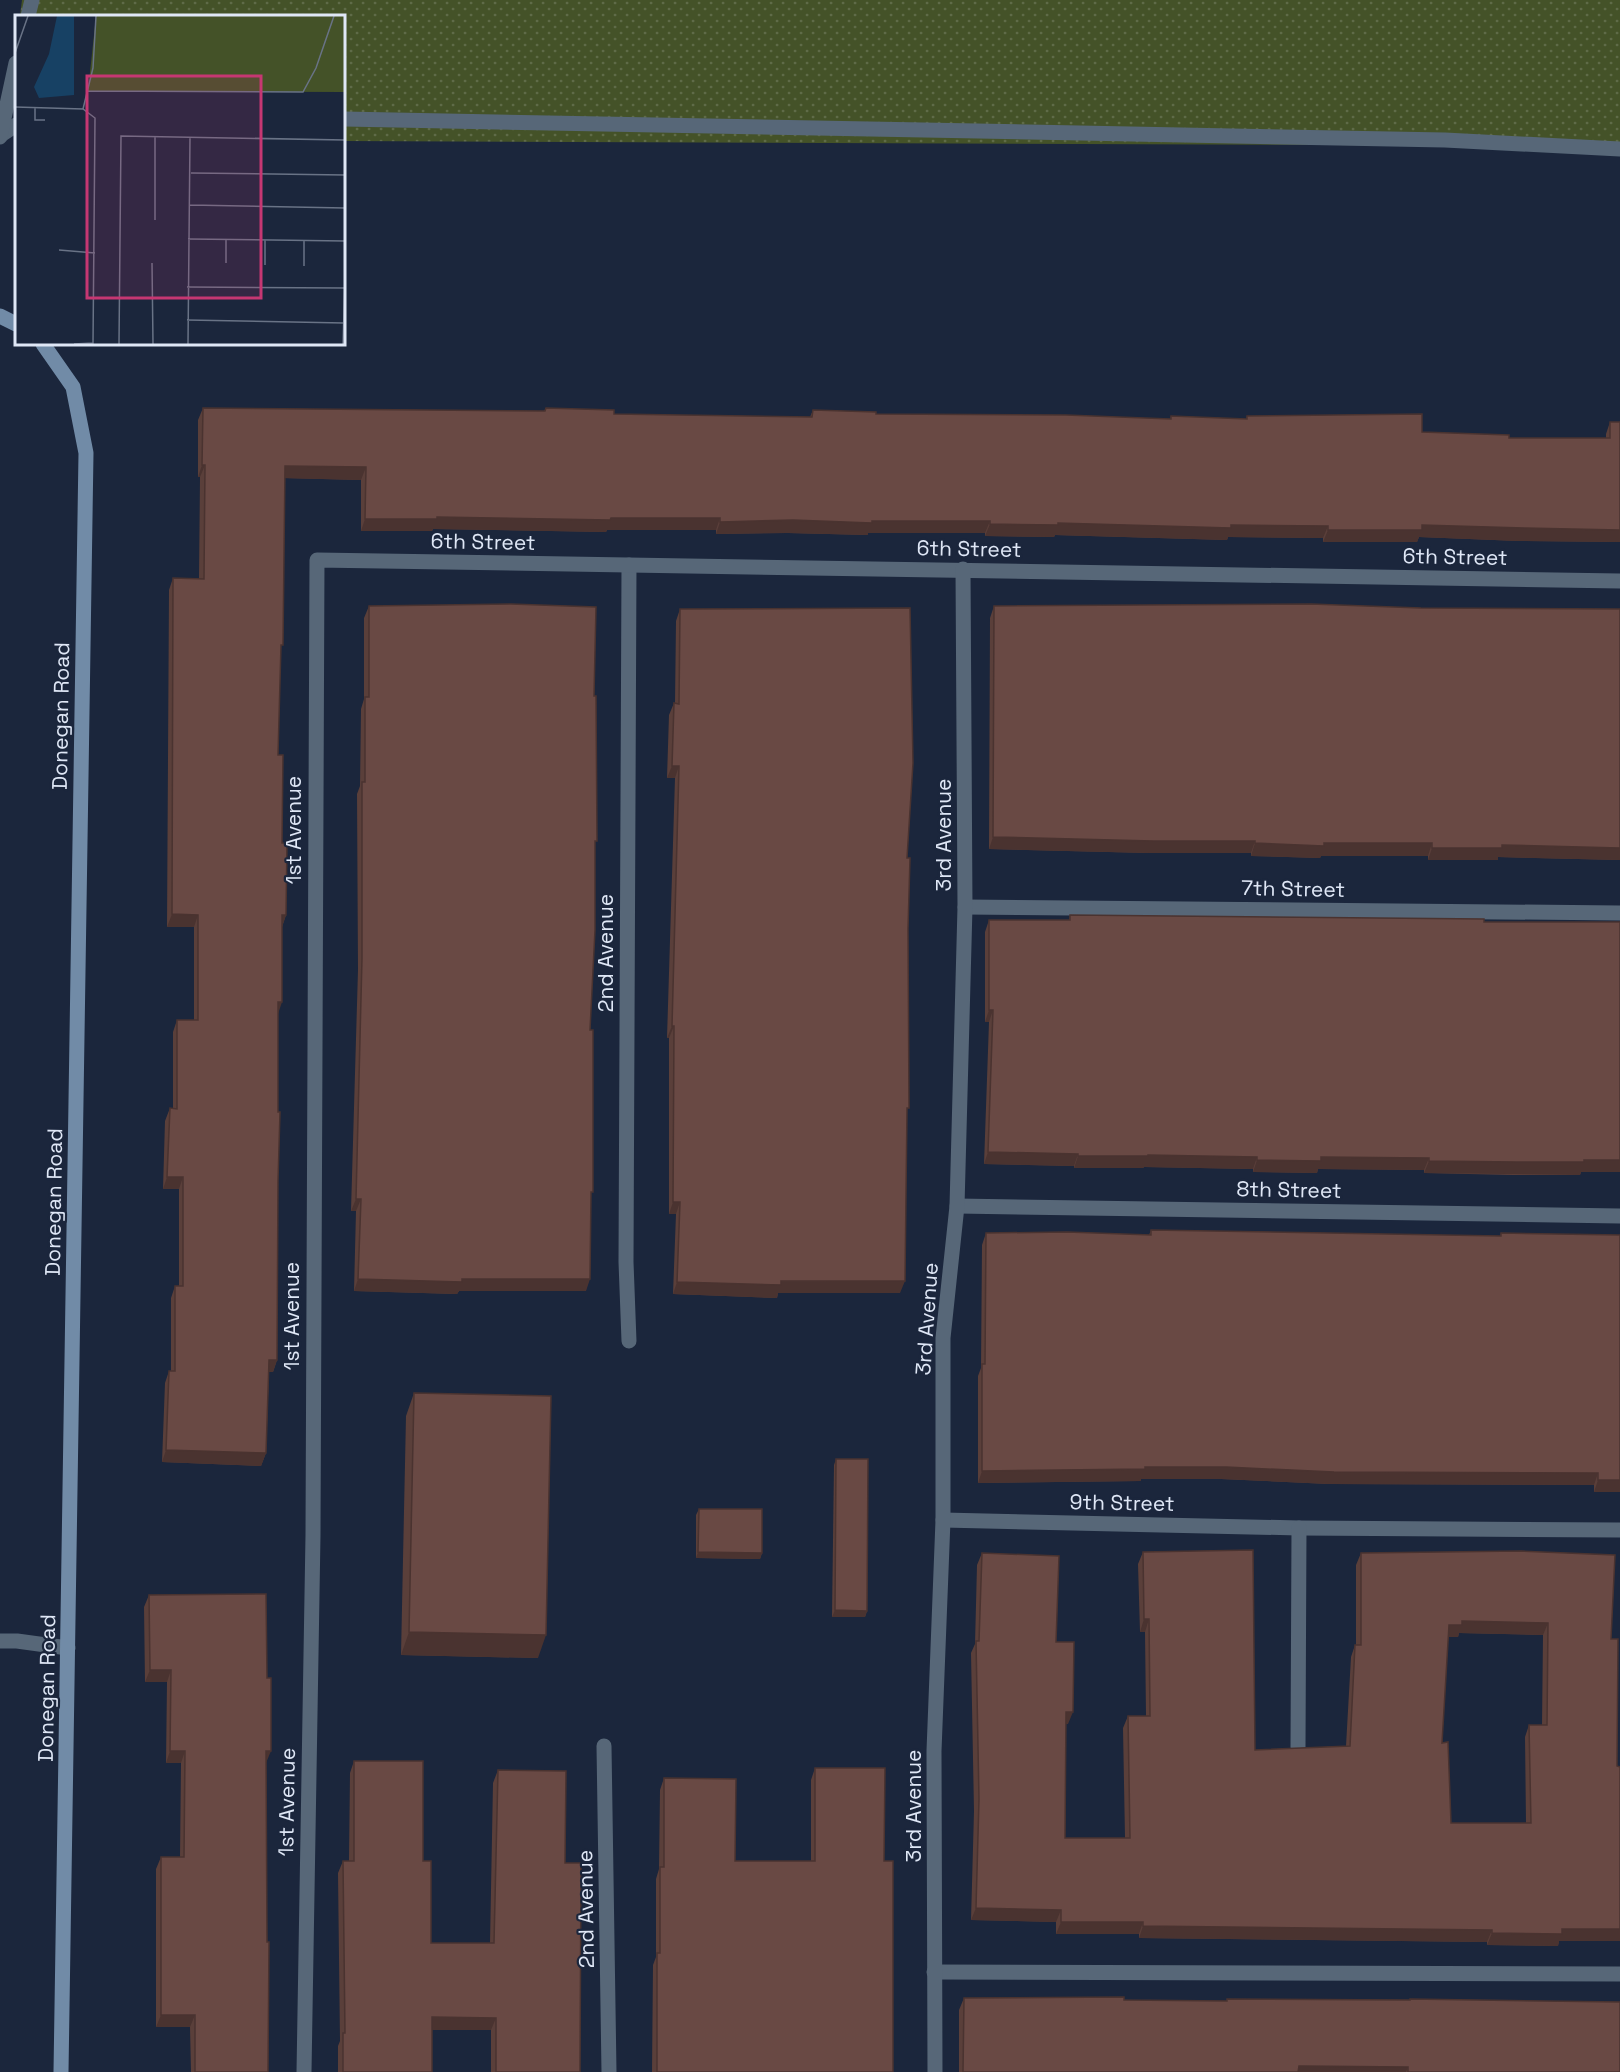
<svg xmlns="http://www.w3.org/2000/svg" width="1620" height="2072" font-family="'Space Grotesk',sans-serif">
<style>
.park{fill:url(#park-dots)}
.lines{fill:none;stroke-linecap:round;stroke-linejoin:round}
.lane{stroke:#576778;stroke-width:15}
.secondary{stroke:#718ba7;stroke-width:15}
.wall{fill:#5a3f3a;fill-rule:evenodd}
.shaded-wall{fill:#4a3330}
.building{fill:#694944;stroke:#4a3330;stroke-width:1.5;fill-rule:evenodd}
.labels{text-anchor:middle;stroke-width:4.5;stroke-linejoin:round;paint-order:stroke}
.street-label{font-size:21px;fill:#dfe7f6;stroke:#1b263c}
.inset-road{fill:none;stroke:#697386;stroke-width:1.5}
.view{fill:#c63772;fill-opacity:0.15;stroke:#c63772;stroke-width:3}
.inset-edge{fill:none;stroke:#dfe7f6;stroke-width:3}
</style>
<defs>
<pattern id="park-dots" width="8" height="8" patternUnits="userSpaceOnUse" patternTransform="scale(1.5)"><rect width="8" height="8" fill="#445228"/><path d="M2 2h.1M6 6h.1" fill="none" stroke="#5f6b48" stroke-width="1.8" stroke-linecap="round"/></pattern>
</defs>
<rect width="100%" height="100%" fill="#1b263c"/>
<!-- park -->
<path class="park" d="M22,0H1620V146L344,141V16H20Z"/>
<g class="lines">
<!-- lane -->
<g class="lane">
<path d="M28,16L32,0"/>
<path d="M344,119L1445,140L1620,149"/>
<path d="M1,135L16,125"/>
<path d="M0,137L16,63"/>
<path d="M629,565L626,1262L629,1341"/>
<path d="M965,907L1620,913"/>
<path d="M957,1206L1620,1216"/>
<path d="M943,1520L1299,1528L1620,1530"/>
<path d="M0,1641H17L68,1648"/>
<path d="M604,1746L609,2072"/>
<path d="M1298,1747L1299,1528"/>
<path d="M934,1972L1620,1974"/>
<path d="M304,2072L313,1535L317,560L1620,581"/>
<path d="M935,2072L934,1751L943,1520V1338L957,1206L965,907L963,569"/>
</g>
<!-- secondary -->
<g class="secondary">
<path d="M0,316L16,324"/>
<path d="M43,344L73,387L86,453L61,2072"/>
</g>
</g>
<!-- wall -->
<g class="wall">
<path d="M203,408L544,411L546,408L614,414L810,417L813,410L876,414L1170,419L1171,416L1246,419L1247,416L1422,432L1509,438H1606V434L1610,422L1620,542L1519,541L1419,537L1417,542H1323V538L1228,537L1227,540L1055,535L1054,537L985,536V533H868V535L788,533L716,534V530H607L606,532L433,529L432,531H361V480L284,478L278,755L282,843L286,915L282,927L278,1012L277,1360L273,1372H269L266,1453L261,1466L162,1462L165,1383L169,1371H171V1298L175,1286H179V1189H163L165,1121L170,1108L173,1109V1032L177,1020H194V927H167L169,590L173,578L199,579L200,477H198V420Z"/>
<path d="M369,606L594,696L595,846L590,1030L591,1198L586,1291H459L457,1294L354,1291L356,1211H351L358,970L357,794L360,786L361,709L364,699V618Z"/>
<path d="M994,606L1620,609V860L1498,857V860H1428V856H1321L1320,858L1251,856V853H1149L989,849L990,618Z"/>
<path d="M680,609L907,858L908,929L907,1113L900,1293H778L777,1298L673,1294L676,1214H669V1038H667L675,778H667L669,715L674,703H675L676,621Z"/>
<path d="M1070,915L1484,922L1620,1172H1581L1580,1175H1512L1424,1173V1170L1318,1169L1317,1173L1253,1172V1169L1144,1167L1143,1168H1074V1166L984,1164L989,1022H985V932L989,920H1069Z"/>
<path d="M1151,1230L1500,1236L1501,1233L1620,1235V1492H1594V1485L1329,1484L1221,1479H1141V1481L978,1483V1376L981,1368L982,1245L986,1233L1149,1235Z"/>
<path d="M414,1393L538,1658L401,1655L406,1416Z"/>
<path d="M836,1459L867,1611L865,1617H832L834,1465Z"/>
<path d="M699,1509L762,1553L760,1559L696,1558V1515Z"/>
<path d="M1143,1552L1255,1750L1346,1746L1351,1657L1355,1645H1356V1565L1361,1553L1611,1639L1617,1766L1620,1941H1559L1558,1946L1487,1945V1942L1139,1938V1934H1056V1922L971,1920L974,1811L971,1653L975,1644L977,1565L982,1553L1056,1642L1068,1724H1066L1065,1838H1125L1123,1728L1128,1716H1146L1145,1632H1140L1138,1564ZM1459,1633L1543,1635L1542,1725H1529L1525,1737L1526,1823H1451L1442,1743L1448,1637H1458Z"/>
<path d="M149,1595L266,1763L268,2072H191L190,2027H156V1869L161,1857H180L181,1763H166L167,1682H145L144,1607Z"/>
<path d="M354,1761L423,1861L431,1943H490L493,1783L498,1770L565,1863L580,2072H491V2030H432V2072H338V2046L340,2041L338,1873L343,1861H349L350,1773Z"/>
<path d="M815,1768L884,1861L893,2072H652L653,1965L656,1957V1879L659,1869L660,1790L664,1778L735,1861H811V1780Z"/>
<path d="M964,1998L1227,2001L1620,2072H959V2010Z"/>
</g>
<!-- shaded-wall -->
<g class="shaded-wall">
<path d="M202,465H205L200,477H198Z"/>
<path d="M285,466L366,467L361,480L280,478Z"/>
<path d="M437,517L611,518H720L716,530H607L606,532L433,529L432,531H361L365,519Z"/>
<path d="M793,520L872,521H990L985,533H868V535L788,533L716,534L720,522Z"/>
<path d="M1058,523L1231,525L1328,526L1323,538L1228,537L1227,540L1055,535L1054,537L985,536L990,524Z"/>
<path d="M1422,525L1620,530V542L1519,541L1419,537L1417,542H1323L1328,530Z"/>
<path d="M672,766H679L675,778H667Z"/>
<path d="M993,837L1255,841L1251,853H1149L989,849Z"/>
<path d="M1255,843H1432L1428,856H1321L1320,858L1251,856Z"/>
<path d="M1502,845L1620,848V860L1498,857V860H1428L1432,848Z"/>
<path d="M172,914L198,915L194,927H167Z"/>
<path d="M282,915H286L282,927Z"/>
<path d="M278,1002H282L278,1014Z"/>
<path d="M989,1010H993L989,1022H985Z"/>
<path d="M672,1026H674L669,1038H667Z"/>
<path d="M988,1152L1078,1154L1074,1166L984,1164Z"/>
<path d="M1148,1155L1257,1157L1253,1169L1144,1167L1143,1168H1074L1078,1156Z"/>
<path d="M1321,1157L1429,1158L1424,1170L1318,1169L1317,1173L1253,1172L1257,1160Z"/>
<path d="M1620,1160V1172H1581L1580,1175L1424,1173L1429,1161Z"/>
<path d="M167,1177H183L179,1189H163Z"/>
<path d="M356,1199H361L356,1211H351Z"/>
<path d="M673,1202H680L676,1214H669Z"/>
<path d="M358,1279H590L586,1291H459L457,1294L354,1291Z"/>
<path d="M905,1281L900,1293H778L777,1298L673,1294L677,1282Z"/>
<path d="M269,1360H277L273,1372H265Z"/>
<path d="M166,1450L266,1453L261,1466L162,1462Z"/>
<path d="M1145,1467H1226L1598,1473L1594,1485L1329,1484L1221,1479H1141V1481L978,1483L982,1471Z"/>
<path d="M1598,1480H1620V1492H1594Z"/>
<path d="M698,1552L762,1553L760,1559L696,1558Z"/>
<path d="M835,1610L867,1611L865,1617H832Z"/>
<path d="M1144,1619H1149L1145,1632H1140Z"/>
<path d="M1462,1621L1548,1623L1543,1635L1459,1633L1458,1637H1445L1449,1625Z"/>
<path d="M409,1632L546,1635L538,1658L401,1655Z"/>
<path d="M150,1670H171L167,1682H145Z"/>
<path d="M1066,1712H1073L1068,1724H1062Z"/>
<path d="M170,1751H185L181,1763H166Z"/>
<path d="M266,1751H271L266,1763Z"/>
<path d="M976,1908L1061,1910L1056,1922L971,1920Z"/>
<path d="M1061,1922H1143L1139,1934H1056Z"/>
<path d="M1143,1926L1492,1930L1487,1942L1139,1938Z"/>
<path d="M1562,1929H1620V1941H1559L1558,1946L1487,1945L1492,1933Z"/>
<path d="M161,2015H195L190,2027H156Z"/>
<path d="M432,2017L496,2018L491,2030H428Z"/>
<path d="M1299,2066L1408,2067L1406,2072H1296Z"/>
</g>
<!-- building -->
<g class="building">
<path d="M203,408L545,411L546,408L614,410V414L812,417L813,410L876,412V414L1066,415L1171,419V416L1247,419V416L1422,414V432L1509,435V438H1610V422H1620V530L1524,528L1422,525V530H1328V526L1231,525V528L1058,523V525L990,524V521H872V523L793,520L720,522V518H611L610,520L437,517V519H365L366,467L285,466L283,645H281L278,755H283L282,843H287L286,915H282V1002H278V1112H280L278,1181L277,1360H269L266,1453L166,1450L169,1371H175V1286H183V1177H167L170,1108L177,1109V1020H198V915L172,914L173,578L204,579L205,465H202Z"/>
<path d="M511,604L596,607L594,696H596L597,841H595V930L590,1030H593V1192H591L590,1279H462V1282L358,1279L361,1199H356L362,958V782H365V697H369V606Z"/>
<path d="M1311,604L1421,608L1620,609V848L1502,845V848H1432V843H1324V846L1255,843V841H1153L993,837L994,606Z"/>
<path d="M910,608L913,763L907,858H910L908,929L909,1108H907L905,1281H781V1285L677,1282L680,1202H673L674,1026H672L679,766H672L674,703L679,704L680,609Z"/>
<path d="M1070,915L1484,919V922H1620V1160H1584V1162H1516L1429,1161V1158L1321,1157V1161L1257,1160V1157L1148,1155V1156H1078V1154L988,1152L993,1010H989V920H1070Z"/>
<path d="M1151,1230L1501,1236V1233L1620,1235V1480H1598V1473L1334,1472L1226,1467H1145V1469L982,1471V1364H985L986,1233L1067,1232L1151,1235Z"/>
<path d="M414,1393L551,1396L546,1635L409,1632Z"/>
<path d="M836,1459H868L867,1611L835,1610Z"/>
<path d="M699,1509H762V1553L698,1552Z"/>
<path d="M1253,1550L1255,1750L1350,1746L1355,1645H1361V1553L1521,1551L1615,1555L1611,1639H1618L1617,1766L1620,1767V1929H1562V1934L1492,1933V1930L1143,1926V1922H1061V1910L976,1908L979,1799L976,1641H979L982,1553L1059,1556L1056,1642H1074L1073,1712H1066L1065,1838H1130L1128,1716H1150L1149,1619H1144L1143,1552ZM1462,1621L1548,1623L1547,1725H1529L1531,1823H1451L1448,1742L1442,1743L1449,1625H1462Z"/>
<path d="M266,1594L267,1678H271V1751H266L267,1942H269L268,2072H195V2015H161V1857H184L185,1751H170L171,1670H150L149,1595Z"/>
<path d="M354,1761H423V1861H431V1943H494L498,1770L566,1771L565,1863H581L580,2072H496V2018L432,2017V2072H343V2033H345L343,1861H354Z"/>
<path d="M815,1768H885L884,1861H893V2072H657V1953H660V1867H664V1778L736,1779L735,1861H815Z"/>
<path d="M1124,1997V2000L1227,2001V1999L1410,2000V1999L1620,2002V2072H1408V2067L1299,2066L1298,2072H963L964,1998Z"/>
</g>
<g class="labels">
<!-- street labels -->
<g class="street-label">
<text transform="translate(483 542) rotate(1)" y="7">6th Street</text>
<text transform="translate(969 549) rotate(1)" y="7">6th Street</text>
<text transform="translate(1455 557) rotate(1)" y="7">6th Street</text>
<text transform="translate(61 716) rotate(-89)" y="7">Donegan Road</text>
<text transform="translate(294 830) rotate(-90)" y="7">1st Avenue</text>
<text transform="translate(944 835) rotate(-90)" y="7">3rd Avenue</text>
<text transform="translate(1293 889) rotate(1)" y="7">7th Street</text>
<text transform="translate(606 953) rotate(-90)" y="7">2nd Avenue</text>
<text transform="translate(1289 1190) rotate(1)" y="7">8th Street</text>
<text transform="translate(54 1202) rotate(-89)" y="7">Donegan Road</text>
<text transform="translate(292 1316) rotate(-90)" y="7">1st Avenue</text>
<text transform="translate(927 1319) rotate(-86)" y="7">3rd Avenue</text>
<text transform="translate(1122 1503) rotate(1)" y="7">9th Street</text>
<text transform="translate(47 1688) rotate(-89)" y="7">Donegan Road</text>
<text transform="translate(287 1802) rotate(-89)" y="7">1st Avenue</text>
<text transform="translate(914 1806) rotate(-90)" y="7">3rd Avenue</text>
<text transform="translate(586 1909) rotate(-91)" y="7">2nd Avenue</text>
</g>
</g>
<!-- overview -->
<g transform="translate(15 15)">
<rect width="330" height="330" fill="#1b263c"/>
<path d="M81,1H330V77L73,76Z" fill="#445228"/>
<path d="M42,1H59V80L24,83L19,72L34,39Z" fill="#174164"/>
<path class="inset-road" d="M0,38L13,1M72,76L288,77L301,53L319,1M0,92L68,94L80,103L78,329M20,92V105H30M68,94L78,53L81,1M140,122V205M176,158L330,160M175,190L330,193M173,224L330,226M250,225V250M289,226V251M44,235L80,238M137,248L138,329M211,248V225M172,272L330,273M172,305L329,308M59,329L78,328M104,329L106,121L330,125M173,329L175,122M328,329L330,264"/>
<path class="view" d="M72,61H246V283H72Z"/>
<rect width="330" height="330" class="inset-edge"/>
</g>
</svg>
